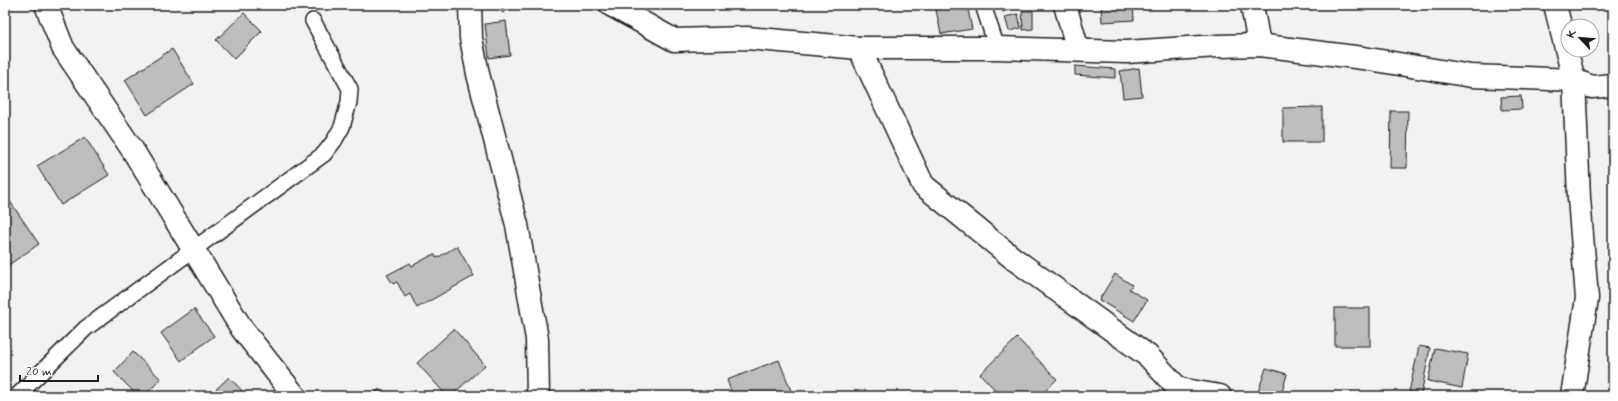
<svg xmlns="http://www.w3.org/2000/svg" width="1618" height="401" font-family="Mynerve,sans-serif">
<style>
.building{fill:#bdbdbd;stroke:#1c1c1c}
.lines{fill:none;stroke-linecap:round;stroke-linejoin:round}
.lane-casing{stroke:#1c1c1c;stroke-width:18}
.street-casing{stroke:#1c1c1c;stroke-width:25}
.lane{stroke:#fff;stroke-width:15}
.street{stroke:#fff;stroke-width:22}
</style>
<rect width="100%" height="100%" fill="#f2f2f2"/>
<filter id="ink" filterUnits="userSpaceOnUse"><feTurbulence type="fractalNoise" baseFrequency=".025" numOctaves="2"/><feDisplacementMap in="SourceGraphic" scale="8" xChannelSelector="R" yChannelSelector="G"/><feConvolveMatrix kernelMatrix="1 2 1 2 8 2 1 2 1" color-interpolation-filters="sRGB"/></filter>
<g filter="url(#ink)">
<!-- building -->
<g class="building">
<path d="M494,5H511L503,13Z"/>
<path d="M935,5H967L972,29L941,34Z"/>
<path d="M1000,5H1020L1003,12Z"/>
<path d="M1101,5H1133L1134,20L1102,22Z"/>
<path d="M1022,11H1033V29L1023,30Z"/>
<path d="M244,13L262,31L234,59L216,40Z"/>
<path d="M1018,14L1021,28L1009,31L1005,17Z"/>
<path d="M506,21L510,55L489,58L485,24Z"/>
<path d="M172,49L194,84L147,115L125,80Z"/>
<path d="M1075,66L1115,69V78L1075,75Z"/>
<path d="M1139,68L1142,96L1123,98L1120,71Z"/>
<path d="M1521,96L1522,109L1502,110L1501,97Z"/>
<path d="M1322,107V142H1283V108Z"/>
<path d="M1391,111H1408L1407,168H1390Z"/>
<path d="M85,137L109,175L61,205L37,166Z"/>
<path d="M5,194L39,244L7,266L5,263Z"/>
<path d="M457,246L474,276L417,308L410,294L405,297L397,282L393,284L387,275L410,263L412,266L434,254L437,258Z"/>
<path d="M1115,274L1132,285L1129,289L1147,300L1134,321L1099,300Z"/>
<rect x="1335" y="308" width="35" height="38"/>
<path d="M194,309L214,336L181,361L161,333Z"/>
<path d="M454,329L485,365L451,396H447L417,363Z"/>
<path d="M1017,338L1057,379L1040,396H1001L980,374Z"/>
<path d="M1419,346L1430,348L1421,395L1409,392Z"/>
<path d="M1435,348L1468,354L1462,388L1428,381Z"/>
<path d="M133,352L161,379L144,396H138L114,372Z"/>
<path d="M779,360L793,396H733L727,380Z"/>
<path d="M1266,368L1287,374L1281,396H1262L1257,395Z"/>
<path d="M229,377L247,396H209Z"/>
<path d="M379,389L386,396H372Z"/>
</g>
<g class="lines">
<!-- lane casing -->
<g class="lane-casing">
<g id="lane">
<path d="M983,5L997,48"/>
<path d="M17,396L86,328L324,154L334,141L342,127L349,102L350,89L313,21"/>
</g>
</g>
<!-- street casing -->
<g class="street-casing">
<g id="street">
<path d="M46,5L63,48L132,149L242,329L295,396"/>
<path d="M470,5L471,38L478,74L517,225L537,339L538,396"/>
<path d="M611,5L674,40L747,38L859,48H997L1126,52L1218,46L1259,45L1363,58L1471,76L1574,80L1592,87L1613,85"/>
<path d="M1065,5L1078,50"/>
<path d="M1252,5L1259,45"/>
<path d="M1555,5L1574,80L1579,198L1587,298L1572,396"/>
<path d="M859,48L923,185L1014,259L1148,356L1185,396"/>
<path d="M1179,389L1220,396"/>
</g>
</g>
<!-- lane -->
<use href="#lane" class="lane"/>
<!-- street -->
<use href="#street" class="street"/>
</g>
</g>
<!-- margin -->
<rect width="1618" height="401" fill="none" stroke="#fff" stroke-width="20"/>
<rect x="10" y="10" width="1598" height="381" fill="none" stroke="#1c1c1c" stroke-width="1.5" filter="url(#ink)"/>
<!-- north arrow -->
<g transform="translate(1580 38) rotate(296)"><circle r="19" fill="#ffffff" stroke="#a4a4a4"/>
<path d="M0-3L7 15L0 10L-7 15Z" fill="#1c1c1c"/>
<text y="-6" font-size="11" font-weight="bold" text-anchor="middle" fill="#1c1c1c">K</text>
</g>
<!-- scale -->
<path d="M20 375v6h78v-6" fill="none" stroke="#1c1c1c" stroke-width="2"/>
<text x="26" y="375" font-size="12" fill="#1c1c1c" stroke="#ffffff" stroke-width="3" paint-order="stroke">20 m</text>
</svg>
